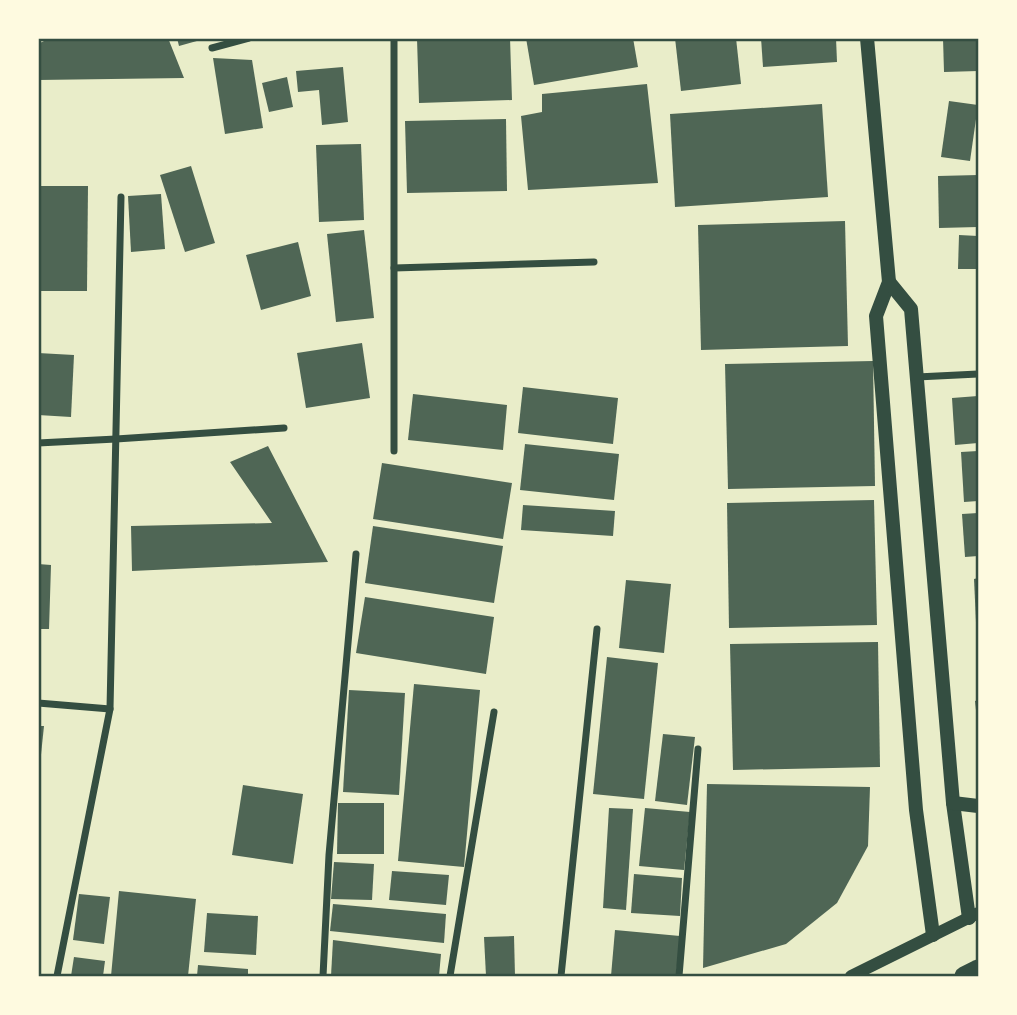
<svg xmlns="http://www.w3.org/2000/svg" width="1017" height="1015" font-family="Signika,sans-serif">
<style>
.building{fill:#4f6655}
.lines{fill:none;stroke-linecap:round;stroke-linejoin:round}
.minor{stroke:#344e41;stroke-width:7}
.tertiary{stroke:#344e41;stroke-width:12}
.secondary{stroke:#344e41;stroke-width:14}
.trunk{stroke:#344e41;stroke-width:19}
.neatline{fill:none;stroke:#344e41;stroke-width:2.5}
</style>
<rect width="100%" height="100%" fill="#e9edc9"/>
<!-- building -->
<g class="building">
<path d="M50,38H168L184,78L38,80V44Z"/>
<path d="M177,38H204V39L179,46Z"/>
<path d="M443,38H510L512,100L419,103L417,39Z"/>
<path d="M526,38H633L638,67L534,85Z"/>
<path d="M675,38H736L741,84L681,91Z"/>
<path d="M761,38H836L837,62L763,67Z"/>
<path d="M943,38H978V71L944,72Z"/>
<path d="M213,58L252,60L263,128L225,134Z"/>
<path d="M343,67L348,122L322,125L319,90L298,92L296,71Z"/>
<path d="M287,77L293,107L269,112L262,83Z"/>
<path d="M647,84L658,183L528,190L521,116L542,112V94Z"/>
<path d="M949,101L978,105L970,161L941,157Z"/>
<path d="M822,104L828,197L675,207L670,114Z"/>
<path d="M506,119L507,191L407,193L405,121Z"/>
<path d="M361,144L364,220L319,222L316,145Z"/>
<path d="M191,166L215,243L185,252L160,175Z"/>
<path d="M978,175V227L939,228L938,176Z"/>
<path d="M38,186H88L87,291H38Z"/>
<path d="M161,194L165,249L131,252L128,196Z"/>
<path d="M845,221L848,346L701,350L698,225Z"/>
<path d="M364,230L374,318L336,322L327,234Z"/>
<path d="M959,235L978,236V269H958Z"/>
<path d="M298,242L311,296L261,310L246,255Z"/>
<path d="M362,343L370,398L306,408L297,353Z"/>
<path d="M38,353L74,355L71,417L38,415Z"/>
<path d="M873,361L875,486L728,489L725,364Z"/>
<path d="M523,387L618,398L613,444L518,433Z"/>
<path d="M413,394L507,405L503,450L408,440Z"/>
<path d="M978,396V443L955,445L952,398Z"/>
<path d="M525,444L619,454L614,500L520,490Z"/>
<path d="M268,446L328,562L132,571L131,526L272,523L230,462Z"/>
<path d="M978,451V501L964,502L961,452Z"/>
<path d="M382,463L512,483L503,539L373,519Z"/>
<path d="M874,500L877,625L729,628L727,503Z"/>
<path d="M523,505L615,511L613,536L521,530Z"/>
<path d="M978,513V556L965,557L962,514Z"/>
<path d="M373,526L503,546L494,603L365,583Z"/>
<path d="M38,564L51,565L49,629H38Z"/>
<path d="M978,578V621L976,622L974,579Z"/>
<path d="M626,580L671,584L664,653L619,648Z"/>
<path d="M365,597L494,617L486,674L356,653Z"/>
<path d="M878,642L880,767L733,770L730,644Z"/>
<path d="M607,657L658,663L644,799L593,794Z"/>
<path d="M414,684L480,690L464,867L398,861Z"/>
<path d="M349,690L405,693L399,795L343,792Z"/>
<path d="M978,700V718L977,719L975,701Z"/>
<path d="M38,726H44L40,764H38Z"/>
<path d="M663,734L695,737L687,805L655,801Z"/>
<path d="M707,784L870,787L868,846L837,903L786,944L703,968Z"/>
<path d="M243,785L303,794L293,864L232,855Z"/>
<path d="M338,803H384V854H337Z"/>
<path d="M609,808L633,809L626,910L603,908Z"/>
<path d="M645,808L690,812L684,870L639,866Z"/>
<path d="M334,862L374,864L372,900L331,899Z"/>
<path d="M392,871L449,875L446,905L389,900Z"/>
<path d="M634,874L682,878L680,916L631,913Z"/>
<path d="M119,891L196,899L188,976H111Z"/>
<path d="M79,894L110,897L104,944L73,940Z"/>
<path d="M333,904L446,914L444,943L330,931Z"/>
<path d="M207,913L258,916L256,955L204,952Z"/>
<path d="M615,930L680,936L676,976H611Z"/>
<path d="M514,936L515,976H486L484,937Z"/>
<path d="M333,940L441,954L439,976H331Z"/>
<path d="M74,957L105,961L103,976H71Z"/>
<path d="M198,965L248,969V976H197Z"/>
</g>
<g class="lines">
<!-- minor -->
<g class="minor">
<path d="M212,48L249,38"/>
<path d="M394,268L594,262"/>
<path d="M917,377L978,374"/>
<path d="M38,443L116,439L284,428"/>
<path d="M394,451V38"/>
<path d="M38,703L110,709L57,976"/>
<path d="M110,709L121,197"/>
<path d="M323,976L329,855L356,554"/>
<path d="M450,976L494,712"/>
<path d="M561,976L597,629"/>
<path d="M679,976L698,749"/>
</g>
<!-- tertiary -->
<path class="tertiary" d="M851,976L978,913"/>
<!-- secondary -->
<g class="secondary">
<path d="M867,38L889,282L876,316L916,810L933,935"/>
<path d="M889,282L911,309L953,803L969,918"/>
<path d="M953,803L978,806"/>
</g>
<!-- trunk -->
<path class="trunk" d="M964,976L978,969"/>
</g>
<!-- border -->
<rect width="1017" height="1015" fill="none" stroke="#fefae0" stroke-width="80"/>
<rect x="40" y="40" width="937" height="935" class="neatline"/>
</svg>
